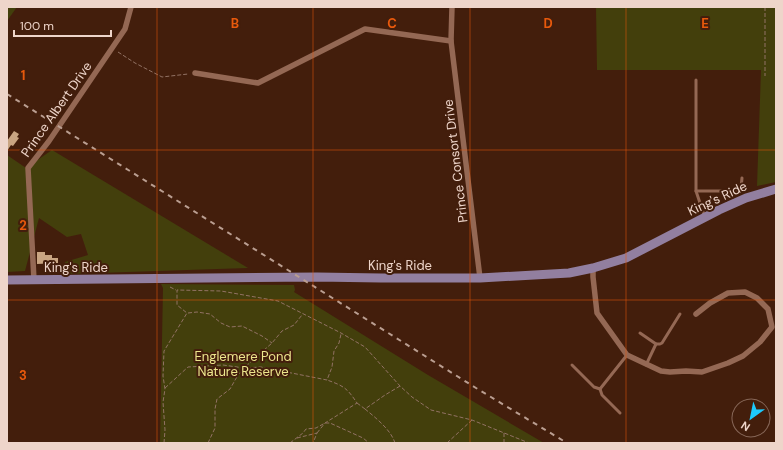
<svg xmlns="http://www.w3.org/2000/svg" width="783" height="450" font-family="'DM Sans',sans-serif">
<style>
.green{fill:#433f0c}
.building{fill:#c9a582}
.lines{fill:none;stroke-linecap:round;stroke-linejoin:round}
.path{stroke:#927264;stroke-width:1;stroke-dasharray:4 2;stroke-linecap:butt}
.service{stroke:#946854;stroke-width:3}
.minor{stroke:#946854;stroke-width:5.5}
.primary{stroke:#927fa0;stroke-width:9}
.rail{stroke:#ba9e91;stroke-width:2;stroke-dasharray:5 5;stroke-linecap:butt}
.grid{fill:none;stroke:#e8590c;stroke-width:1;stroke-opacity:0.55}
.labels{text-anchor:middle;stroke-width:4;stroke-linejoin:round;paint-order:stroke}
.street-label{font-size:13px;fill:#eed5ca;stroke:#431e0c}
.park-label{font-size:13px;fill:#ece68d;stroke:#431e0c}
.grid-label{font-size:13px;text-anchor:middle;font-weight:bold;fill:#e8590c;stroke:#431e0c;stroke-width:4;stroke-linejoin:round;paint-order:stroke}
</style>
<rect width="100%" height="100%" fill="#431e0c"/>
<!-- green -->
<g class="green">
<path d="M7,7H17L7,21Z"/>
<path d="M596,7H776V182L757,186L761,70H597Z"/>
<path d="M52,150L248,268L67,274L65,262L88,255L81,234L67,237L39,218L25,271L7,272V155L26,168Z"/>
<path d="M161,284L294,285L295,290L294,292L428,375L544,443H160L163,288Z"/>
</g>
<!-- building -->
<g class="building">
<path d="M14,131L19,134L17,137L19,138L13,146L11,145L7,151V141Z"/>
<path d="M37,252H45V255H52V258H58V263L37,264Z"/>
</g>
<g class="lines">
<!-- path -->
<g class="path">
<path d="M765,7V76"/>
<path d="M118,52L135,63L162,77L188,74"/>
<path d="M170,287L176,290"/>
<path d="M188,313L197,312L210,314L221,323L230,327L242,326L262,336L272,343"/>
<path d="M165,388L188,367L223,365L244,368L261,367L327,380L332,367L334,351L339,343L341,334"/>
<path d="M357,403L365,409L385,395L400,386"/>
<path d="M365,409C376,418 391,430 395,443"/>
<path d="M317,433L325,423L357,403C347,388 344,386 327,380"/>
<path d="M504,433V443"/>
<path d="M297,438L317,433L313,443"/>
<path d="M164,443L165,430L163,402L165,389L163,376L164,351L187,313L177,305V290L221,291L278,301L341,333L365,347L400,386L412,397L431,410L472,420L529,443"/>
<path d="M208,443L215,428V409L217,399L230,389L238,375L244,368L272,343L282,331L294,325L302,315"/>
<path d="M290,443L303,433L306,429L316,428L325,423H330L363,438L369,443"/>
<path d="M447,443L472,420"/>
</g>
<!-- service -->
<g class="service">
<path d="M696,80V191L704,215"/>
<path d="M696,191H737L741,188L742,178"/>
<path d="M640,333L656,344L646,365"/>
<path d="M656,344H660L662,343L680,314"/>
<path d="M572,365L594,387L600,389"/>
<path d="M600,389L627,355"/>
<path d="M600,389L602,395L620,413"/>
</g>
<!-- minor -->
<g class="minor">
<path d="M452,7L451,41L480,278"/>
<path d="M195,73L258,83L365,29L451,41"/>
<path d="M593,268V277L597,313L627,355L661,371L670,372L686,371L702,372L728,363L743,356L760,342L772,327L768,309L757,298L745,292L728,293L710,303L696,314"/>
<path d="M34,280L28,168L49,141L125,29L131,7"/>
</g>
<!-- primary -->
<path class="primary" d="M7,280L317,277L381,278H480L569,273L593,268L626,258L719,210L746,198L776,189"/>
<!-- rail -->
<path class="rail" d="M7,94L476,388L567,443"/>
</g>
<!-- grid -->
<path class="grid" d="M157,7V443M313,7V443M470,7V443M626,7V443M7,150H776M7,300H776"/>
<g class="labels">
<!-- street labels -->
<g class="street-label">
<text transform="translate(56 109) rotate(-55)" y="5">Prince Albert Drive</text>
<text transform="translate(455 161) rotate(-97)" y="5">Prince Consort Drive</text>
<text transform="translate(717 198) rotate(-25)" y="5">King's Ride</text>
<text x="400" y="270">King's Ride</text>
<text x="76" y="272">King's Ride</text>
</g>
<!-- park labels -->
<g class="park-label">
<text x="243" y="361">Englemere Pond<tspan x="243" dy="15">Nature Reserve</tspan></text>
</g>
</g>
<g class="grid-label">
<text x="235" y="28">B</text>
<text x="392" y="28">C</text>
<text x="548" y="28">D</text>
<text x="705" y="28">E</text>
<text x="23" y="80">1</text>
<text x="23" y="230">2</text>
<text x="23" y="380">3</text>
</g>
<!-- border -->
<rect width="783" height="450" fill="none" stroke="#eed5ca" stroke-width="16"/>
<!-- north arrow -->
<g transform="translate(751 418) rotate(213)"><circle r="19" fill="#431e0c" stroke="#876758"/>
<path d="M0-3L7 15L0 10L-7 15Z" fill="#1dc9fc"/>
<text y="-6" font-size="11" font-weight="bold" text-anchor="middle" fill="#eed5ca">N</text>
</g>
<!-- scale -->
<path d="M14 30v6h97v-6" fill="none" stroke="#eed5ca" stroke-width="2"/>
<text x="20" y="30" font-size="12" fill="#eed5ca" stroke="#431e0c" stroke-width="3" paint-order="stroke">100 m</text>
</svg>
